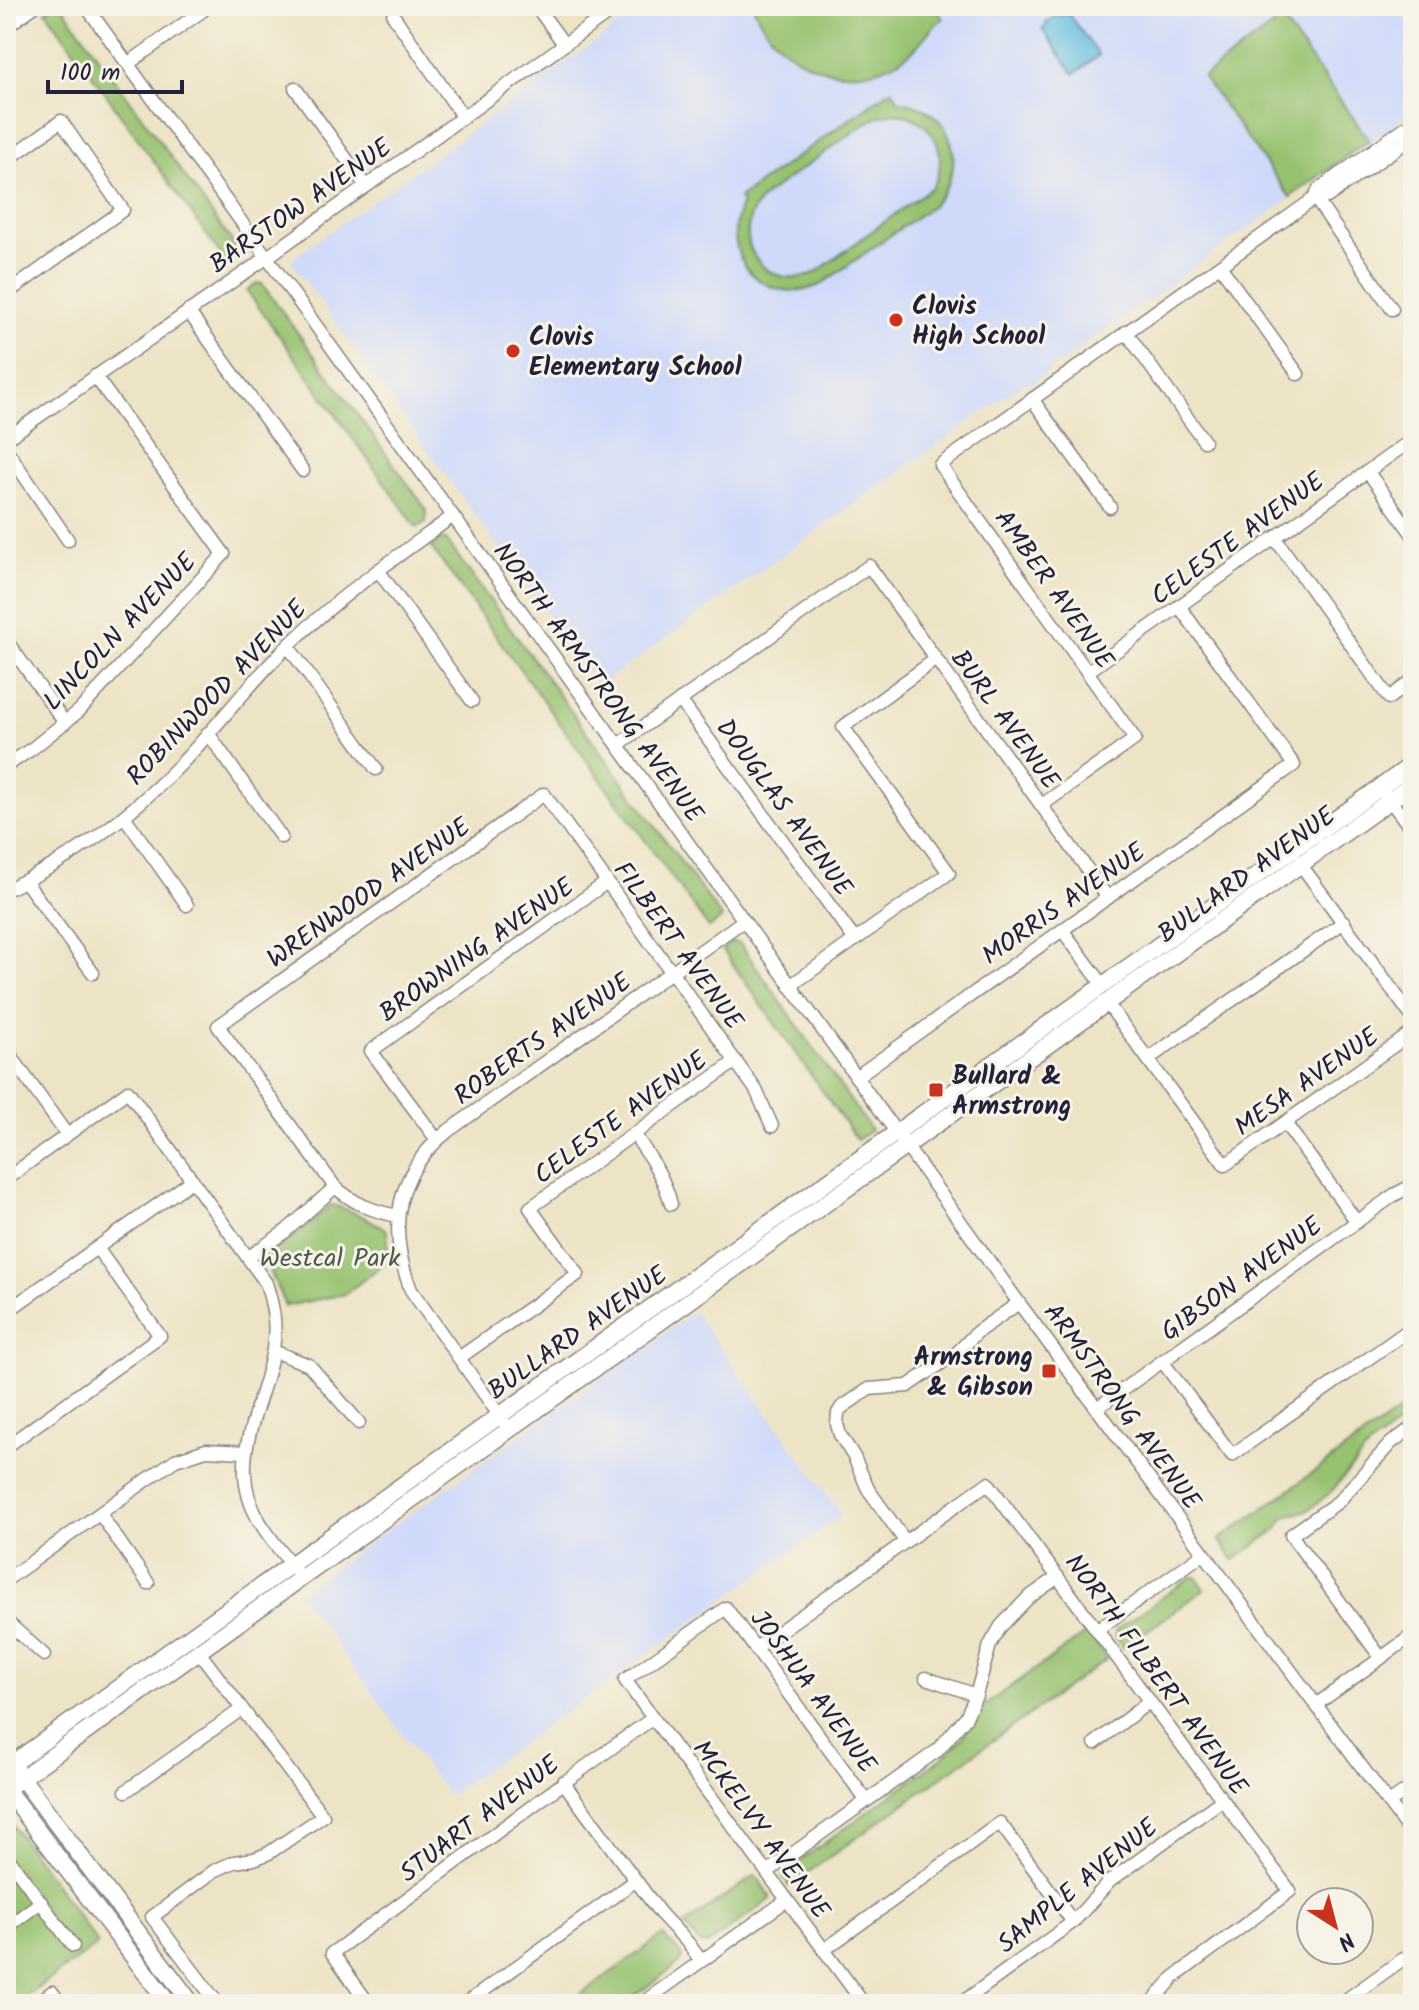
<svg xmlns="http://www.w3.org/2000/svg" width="1419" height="2010" font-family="Kalam,sans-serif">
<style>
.built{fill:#cfdafa}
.green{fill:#96c16e;stroke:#5c7254;stroke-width:2;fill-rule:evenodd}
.water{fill:#65bde2;stroke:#44708e;stroke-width:2}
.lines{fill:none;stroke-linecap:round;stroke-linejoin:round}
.minor-casing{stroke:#888280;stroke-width:15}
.major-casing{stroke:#888280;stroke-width:19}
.minor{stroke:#fff;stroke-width:12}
.major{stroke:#fff;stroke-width:16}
.poi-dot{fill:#c8321e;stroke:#f7f3e8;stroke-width:3}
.labels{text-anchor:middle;stroke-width:6;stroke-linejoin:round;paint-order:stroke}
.street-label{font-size:26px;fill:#22223b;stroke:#f7f3e8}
.poi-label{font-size:26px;font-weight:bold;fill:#22223b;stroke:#f7f3e8;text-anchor:start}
.park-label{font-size:26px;fill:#4b5a4d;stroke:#f7f3e8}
</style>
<rect width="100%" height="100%" fill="#f7f3e8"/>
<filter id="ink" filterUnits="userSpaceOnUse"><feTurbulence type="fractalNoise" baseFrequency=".0125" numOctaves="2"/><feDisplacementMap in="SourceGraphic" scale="16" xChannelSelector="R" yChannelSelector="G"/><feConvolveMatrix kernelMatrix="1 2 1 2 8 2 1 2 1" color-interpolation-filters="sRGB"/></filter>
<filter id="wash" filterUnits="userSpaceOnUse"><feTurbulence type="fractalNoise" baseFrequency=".006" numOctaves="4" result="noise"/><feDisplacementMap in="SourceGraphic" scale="32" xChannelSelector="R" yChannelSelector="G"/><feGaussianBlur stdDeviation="1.8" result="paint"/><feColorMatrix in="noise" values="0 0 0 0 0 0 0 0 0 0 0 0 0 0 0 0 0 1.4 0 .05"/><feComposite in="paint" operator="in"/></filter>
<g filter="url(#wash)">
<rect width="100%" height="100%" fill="#ede3c5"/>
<!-- built -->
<g class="built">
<path d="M645,6H1397L1413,29V111L1030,384L1027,381L599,686L292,263L293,258Z"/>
<path d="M694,1312L842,1515L448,1796L299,1593Z"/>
</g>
<!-- green -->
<g class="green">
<path d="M53,6H62L238,250L237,255L227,263L46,11Z"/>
<path d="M753,6H935L943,19C927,29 920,48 903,58C848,93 777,65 753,6Z"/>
<path d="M1282,19L1369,140L1290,197L1203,77Z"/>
<path d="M892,89L899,101C956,108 972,171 929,208L820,285C764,308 717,257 742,203L739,198ZM895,113C933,117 952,155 932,187L815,273C761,295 723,232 767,194L867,122L880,116Z"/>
<path d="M257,283L262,284L427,510L426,522L417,528L247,291Z"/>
<path d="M441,539L446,540L722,918L709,928L431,547Z"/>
<path d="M732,942L740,944L871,1130L857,1140L722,949Z"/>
<path d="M330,1205C340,1205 379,1223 387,1231L389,1260L345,1294L285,1306L267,1263L268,1255L308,1226Z"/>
<path d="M1413,1401V1413L1368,1448L1331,1492L1308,1510L1285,1517L1276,1530L1234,1560L1219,1540Z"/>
<path d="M1191,1577H1196L1205,1589L1123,1648L1115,1637L1116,1630Z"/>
<path d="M1088,1632L1107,1659L789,1886L783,1877L784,1872L942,1758L963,1737L981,1708Z"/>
<path d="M6,1816L98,1944L16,2004H6Z"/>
<path d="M756,1875L770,1895V1900L707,1945L700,1944L684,1925Z"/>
<path d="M663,1935L682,1956L680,1963L623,2004H567Z"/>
</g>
<!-- water -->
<path class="water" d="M1067,12L1099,55L1074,74L1042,29L1047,25L1046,23L1059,13L1062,16Z"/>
</g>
<g filter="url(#ink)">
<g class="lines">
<!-- minor casing -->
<g class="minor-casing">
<g id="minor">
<path d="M86,6L1019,1303L1413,1836"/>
<path d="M536,6L564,44"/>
<path d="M393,15L463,117"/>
<path d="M6,27L35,6"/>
<path d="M129,63L209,6"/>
<path d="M295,88L366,186"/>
<path d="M6,161L61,121L123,210L6,294"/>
<path d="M1315,198L1392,309"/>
<path d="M1315,198L1327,197L1413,137"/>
<path d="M1220,266L1298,374"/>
<path d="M188,311L303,471"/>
<path d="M1126,332L1204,441"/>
<path d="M1032,399L1110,507"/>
<path d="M6,439L266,258L618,6"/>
<path d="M6,449L68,540"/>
<path d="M1368,472L1413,535"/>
<path d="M1275,538L1389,698L1413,680"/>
<path d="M378,570L472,701"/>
<path d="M6,640L65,723"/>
<path d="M288,646L376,769"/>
<path d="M1087,672L1413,439"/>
<path d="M680,700L855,940"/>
<path d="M208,733L281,837"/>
<path d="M619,744L869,566L1108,898"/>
<path d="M6,766L33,748L79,711L224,554L95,376"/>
<path d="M1385,794L1413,831"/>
<path d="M1042,805L1135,739L940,465L1315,198L1319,189L1413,122"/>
<path d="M124,816L187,905"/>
<path d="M1301,865L1413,1018"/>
<path d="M25,881L93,973"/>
<path d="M6,890C71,860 129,817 179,766C217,727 250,682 290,644C339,596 397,557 453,516"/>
<path d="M1063,931L1103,985"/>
<path d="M790,986L949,873L843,727L936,659"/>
<path d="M1107,1003L1225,1165L1413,1032"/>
<path d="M6,1049L67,1135"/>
<path d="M1148,1059L1344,922"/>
<path d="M856,1077L1294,765L1179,606"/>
<path d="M1285,1123L1357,1222"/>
<path d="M634,1134C650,1157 664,1177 671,1204"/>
<path d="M437,1140L371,1051L607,882"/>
<path d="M6,1179L128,1091L266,1283C273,1305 277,1325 273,1349C265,1401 231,1450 251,1504C260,1528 280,1549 295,1570"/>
<path d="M398,1216C372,1211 355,1204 335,1187L218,1026L544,794L756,1090L772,1126"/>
<path d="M249,1257L286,1231L335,1187"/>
<path d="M6,1312L193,1180"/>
<path d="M273,1351L309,1365L359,1423"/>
<path d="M459,1358L578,1274L530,1208L736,1061"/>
<path d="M1162,1361L1232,1455L1413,1327"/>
<path d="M1097,1408L1394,1195L1413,1185"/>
<path d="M504,1422L411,1290C387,1229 395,1173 448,1131L743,921"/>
<path d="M6,1447L160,1336L97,1248"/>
<path d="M100,1514L148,1583"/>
<path d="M905,1541L868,1489L854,1457L840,1435L837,1424L838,1413L841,1408L869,1389L908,1386L959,1351L977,1332L1019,1303"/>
<path d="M6,1580L175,1460L206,1450L245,1452"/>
<path d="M6,1621L44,1655"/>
<path d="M1098,1629L1204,1553"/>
<path d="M756,1648L988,1483L1290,1891L1173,1978L1151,2004"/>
<path d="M199,1652L323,1816L269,1853L254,1859L234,1862L214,1871L152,1917L218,2004"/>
<path d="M1381,1658L1291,1535L1338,1502L1391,1443L1413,1427"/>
<path d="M926,1678L976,1695"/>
<path d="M1317,1704L1413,1635"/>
<path d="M1095,1743L1149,1702"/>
<path d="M563,1782L660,1913L689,1944L701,1961"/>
<path d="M126,1791L242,1709"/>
<path d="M1389,1803L1413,1786"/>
<path d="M6,1855L73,1946"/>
<path d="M767,1872L938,1750L966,1717L976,1695L990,1645L1001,1626L1028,1598L1058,1577"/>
<path d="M6,1928L41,1902"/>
<path d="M824,1950L1000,1823L1073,1922"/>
<path d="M36,2004L52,1992L61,2004"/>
<path d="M369,2004L332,1953C440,1876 545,1795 653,1718"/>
<path d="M465,2004L635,1881"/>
<path d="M641,2004L787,1900"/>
<path d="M864,2004L625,1680L726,1608L866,1800"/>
<path d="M960,2004L1073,1922L1110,1881L1222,1800"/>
<path d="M1340,2004L1413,1952"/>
</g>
</g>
<!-- major casing -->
<g class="major-casing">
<g id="major">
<path d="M6,1768L1413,764"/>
<path d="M15,1769L192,2004"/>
<path d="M6,1789L1413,784"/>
<path d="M6,1789L169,2004"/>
</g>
</g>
<!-- minor -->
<use href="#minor" class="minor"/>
<!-- major -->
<use href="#major" class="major"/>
</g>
</g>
<!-- markers -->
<g class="poi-dot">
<circle cx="896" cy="320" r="8"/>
<circle cx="513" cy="351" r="8"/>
<rect x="928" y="1082" width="16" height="16" rx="4"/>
<rect x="1041" y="1363" width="16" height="16" rx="4"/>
</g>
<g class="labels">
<!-- street labels -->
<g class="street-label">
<text transform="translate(300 205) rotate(-35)" y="9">BARSTOW AVENUE</text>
<text transform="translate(1237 538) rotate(-36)" y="9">CELESTE AVENUE</text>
<text transform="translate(1055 589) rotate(55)" y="9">AMBER AVENUE</text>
<text transform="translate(119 631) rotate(-46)" y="9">LINCOLN AVENUE</text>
<text transform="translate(599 682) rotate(54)" y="9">NORTH ARMSTRONG AVENUE</text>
<text transform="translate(216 692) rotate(-46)" y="9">ROBINWOOD AVENUE</text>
<text transform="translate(1006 719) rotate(54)" y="9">BURL AVENUE</text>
<text transform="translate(785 807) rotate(54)" y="9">DOUGLAS AVENUE</text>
<text transform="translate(1246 874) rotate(-36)" y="9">BULLARD AVENUE</text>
<text transform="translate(368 892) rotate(-35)" y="9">WRENWOOD AVENUE</text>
<text transform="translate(1063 903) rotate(-35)" y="9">MORRIS AVENUE</text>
<text transform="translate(679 945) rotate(54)" y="9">FILBERT AVENUE</text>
<text transform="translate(476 949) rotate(-35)" y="9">BROWNING AVENUE</text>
<text transform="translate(542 1038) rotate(-35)" y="9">ROBERTS AVENUE</text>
<text transform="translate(1306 1081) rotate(-35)" y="9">MESA AVENUE</text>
<text transform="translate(620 1117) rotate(-36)" y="9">CELESTE AVENUE</text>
<text transform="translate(1241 1278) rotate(-36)" y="9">GIBSON AVENUE</text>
<text transform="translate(577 1332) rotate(-35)" y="9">BULLARD AVENUE</text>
<text transform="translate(1123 1406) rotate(54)" y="9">ARMSTRONG AVENUE</text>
<text transform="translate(1157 1674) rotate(54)" y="9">NORTH FILBERT AVENUE</text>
<text transform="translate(814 1691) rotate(54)" y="9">JOSHUA AVENUE</text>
<text transform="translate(479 1818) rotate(-37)" y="9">STUART AVENUE</text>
<text transform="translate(762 1829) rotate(54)" y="9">MCKELVY AVENUE</text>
<text transform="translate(1077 1885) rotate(-39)" y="9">SAMPLE AVENUE</text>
</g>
<!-- poi labels -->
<g class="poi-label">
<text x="912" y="314">Clovis<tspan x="912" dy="30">High School</tspan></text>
<text x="529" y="345">Clovis<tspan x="529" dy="30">Elementary School</tspan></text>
<text x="952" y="1084">Bullard &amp;<tspan x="952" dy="30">Armstrong</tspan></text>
<text x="1033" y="1365" text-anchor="end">Armstrong<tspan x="1033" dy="30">&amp; Gibson</tspan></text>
</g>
<!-- park labels -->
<g class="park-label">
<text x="330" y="1266">Westcal Park</text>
</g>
</g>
<!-- margin -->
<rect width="1419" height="2010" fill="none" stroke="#f7f3e8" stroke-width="32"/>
<!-- north arrow -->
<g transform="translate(1335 1926) rotate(144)"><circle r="38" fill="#f7f3e8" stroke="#a29fa3" stroke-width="2"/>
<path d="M0-6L14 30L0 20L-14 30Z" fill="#c8321e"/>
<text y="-12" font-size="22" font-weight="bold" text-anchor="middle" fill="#22223b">N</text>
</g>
<!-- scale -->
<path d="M48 80v12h134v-12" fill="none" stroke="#22223b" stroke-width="4"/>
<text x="60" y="80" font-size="24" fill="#22223b" stroke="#f7f3e8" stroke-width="6" paint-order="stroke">100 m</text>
</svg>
